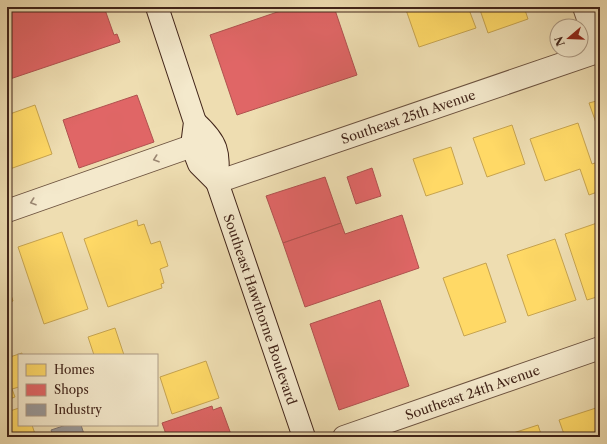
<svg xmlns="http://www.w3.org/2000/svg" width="607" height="444" font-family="'Libre Caslon Text',serif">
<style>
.homes{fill:#ffd966;stroke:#c6a34f}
.shops{fill:#e06666;stroke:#b0524f}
.industry{fill:#999;stroke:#7f7673}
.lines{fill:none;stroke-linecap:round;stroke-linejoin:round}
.minor-casing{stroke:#6c523f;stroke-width:24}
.secondary-casing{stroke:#412419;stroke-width:24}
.minor{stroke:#f4e9cc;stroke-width:22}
.secondary{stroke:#f4e9cc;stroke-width:22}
.oneway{stroke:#9a8672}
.labels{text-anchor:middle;stroke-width:4;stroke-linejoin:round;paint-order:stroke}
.street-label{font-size:13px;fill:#412419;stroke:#f4e9cc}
</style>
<rect width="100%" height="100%" fill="#eeddb1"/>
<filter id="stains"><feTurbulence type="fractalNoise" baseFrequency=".005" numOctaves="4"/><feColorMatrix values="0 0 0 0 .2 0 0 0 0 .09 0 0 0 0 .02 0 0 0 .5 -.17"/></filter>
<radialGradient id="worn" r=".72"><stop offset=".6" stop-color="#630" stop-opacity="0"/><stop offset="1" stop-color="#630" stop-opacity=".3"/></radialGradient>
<!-- homes -->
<g class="homes">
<path d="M405,7H468L476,28L419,47Z"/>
<path d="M479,7H524L528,19L488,33Z"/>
<path d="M600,100V134L589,103Z"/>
<path d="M35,105L52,154L7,170V115Z"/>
<path d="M578,123L592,164L598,162L600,167V191L589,195L580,169L545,181L530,139Z"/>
<path d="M512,125L525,164L487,177L473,138Z"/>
<path d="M451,147L463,184L426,196L413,159Z"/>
<path d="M137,220L138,226L144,224L151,244L160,241L168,266L160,269L164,283L161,284L162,288L108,307L84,239Z"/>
<path d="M600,222V296L587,300L565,234Z"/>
<path d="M62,232L88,309L44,324L18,247Z"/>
<path d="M555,239L576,300L528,316L507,255Z"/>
<path d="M486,263L506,322L464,336L443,278Z"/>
<path d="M7,283L13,301L7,303Z"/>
<path d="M115,328L124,355H94L88,337Z"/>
<path d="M22,353V355H19V387L12,389L15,397L7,400V358Z"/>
<path d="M206,361L219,398L172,414L160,377Z"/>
<path d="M599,407L600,437H565L559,420Z"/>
<path d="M19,408V425H32L36,437H7V412Z"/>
<path d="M538,425L542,437H504V436Z"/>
</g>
<!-- shops -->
<g class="shops">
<path d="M7,7H104L114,35L117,34L120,42L7,80Z"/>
<path d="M292,7H334L357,75L237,115L210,35Z"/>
<path d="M137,95L154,142L79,168L63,120Z"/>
<path d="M372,168L381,196L356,204L347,177Z"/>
<path d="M325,177L341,223L283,243L266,196Z"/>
<path d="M402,215L419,268L305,307L283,243L341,223L345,234Z"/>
<path d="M380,300L409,386L339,410L310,324Z"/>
<path d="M212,406L213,410L221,407L232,437H167L162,423Z"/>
</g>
<!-- industry -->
<path class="industry" d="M66,425H81L85,437H54L51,430Z"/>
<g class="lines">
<!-- minor casing -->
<g class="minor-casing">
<g id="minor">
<path d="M584,7L599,51"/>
<path id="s1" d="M217,182L600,51"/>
<path d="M7,211L192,146"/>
<path id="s2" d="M344,437L600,348"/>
</g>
</g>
<!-- secondary casing -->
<g class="secondary-casing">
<g id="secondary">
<path d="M157,7L195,122L192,146L199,164L217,182"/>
<path id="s3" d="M195,122C218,143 219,151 217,182L304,437"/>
</g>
</g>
<!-- minor -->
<use href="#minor" class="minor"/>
<!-- secondary -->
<use href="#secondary" class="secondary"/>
</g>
<!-- one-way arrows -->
<defs><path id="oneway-chevron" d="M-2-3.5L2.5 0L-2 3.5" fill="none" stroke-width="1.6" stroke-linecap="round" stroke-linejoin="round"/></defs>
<g class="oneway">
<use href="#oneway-chevron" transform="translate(156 159) rotate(161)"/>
<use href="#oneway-chevron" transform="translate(33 202) rotate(161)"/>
</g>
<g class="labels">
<!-- street labels -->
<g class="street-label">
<text dy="5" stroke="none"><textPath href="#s1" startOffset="202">Southeast 25th Avenue</textPath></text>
<text dy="5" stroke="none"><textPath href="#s3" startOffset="202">Southeast Hawthorne Boulevard</textPath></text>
<text dy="5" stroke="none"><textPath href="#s2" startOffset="136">Southeast 24th Avenue</textPath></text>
</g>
</g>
<!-- margin -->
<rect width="607" height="444" fill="none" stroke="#eeddb1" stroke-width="24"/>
<rect x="8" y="8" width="591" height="428" fill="none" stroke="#412419" stroke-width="2"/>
<rect x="12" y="12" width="583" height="420" fill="none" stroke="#412419"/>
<!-- legend -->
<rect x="18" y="354" width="140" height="72" fill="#f4e9cc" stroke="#ac9a84"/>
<rect x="26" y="364" width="20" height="12" fill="#ffd966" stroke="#ac9a84"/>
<text x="54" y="374" font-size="12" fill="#412419">Homes</text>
<rect x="26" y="384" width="20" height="12" fill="#e06666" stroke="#ac9a84"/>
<text x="54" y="394" font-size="12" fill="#412419">Shops</text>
<rect x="26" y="404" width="20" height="12" fill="#999999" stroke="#ac9a84"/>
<text x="54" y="414" font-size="12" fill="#412419">Industry</text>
<!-- north arrow -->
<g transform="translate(569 38) rotate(251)"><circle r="19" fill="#f4e9cc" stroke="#ac9a84"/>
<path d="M0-3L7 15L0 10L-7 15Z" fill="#8f2418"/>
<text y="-6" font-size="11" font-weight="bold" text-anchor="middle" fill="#412419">N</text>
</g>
<rect width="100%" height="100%" filter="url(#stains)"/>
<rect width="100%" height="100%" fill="url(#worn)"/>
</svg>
